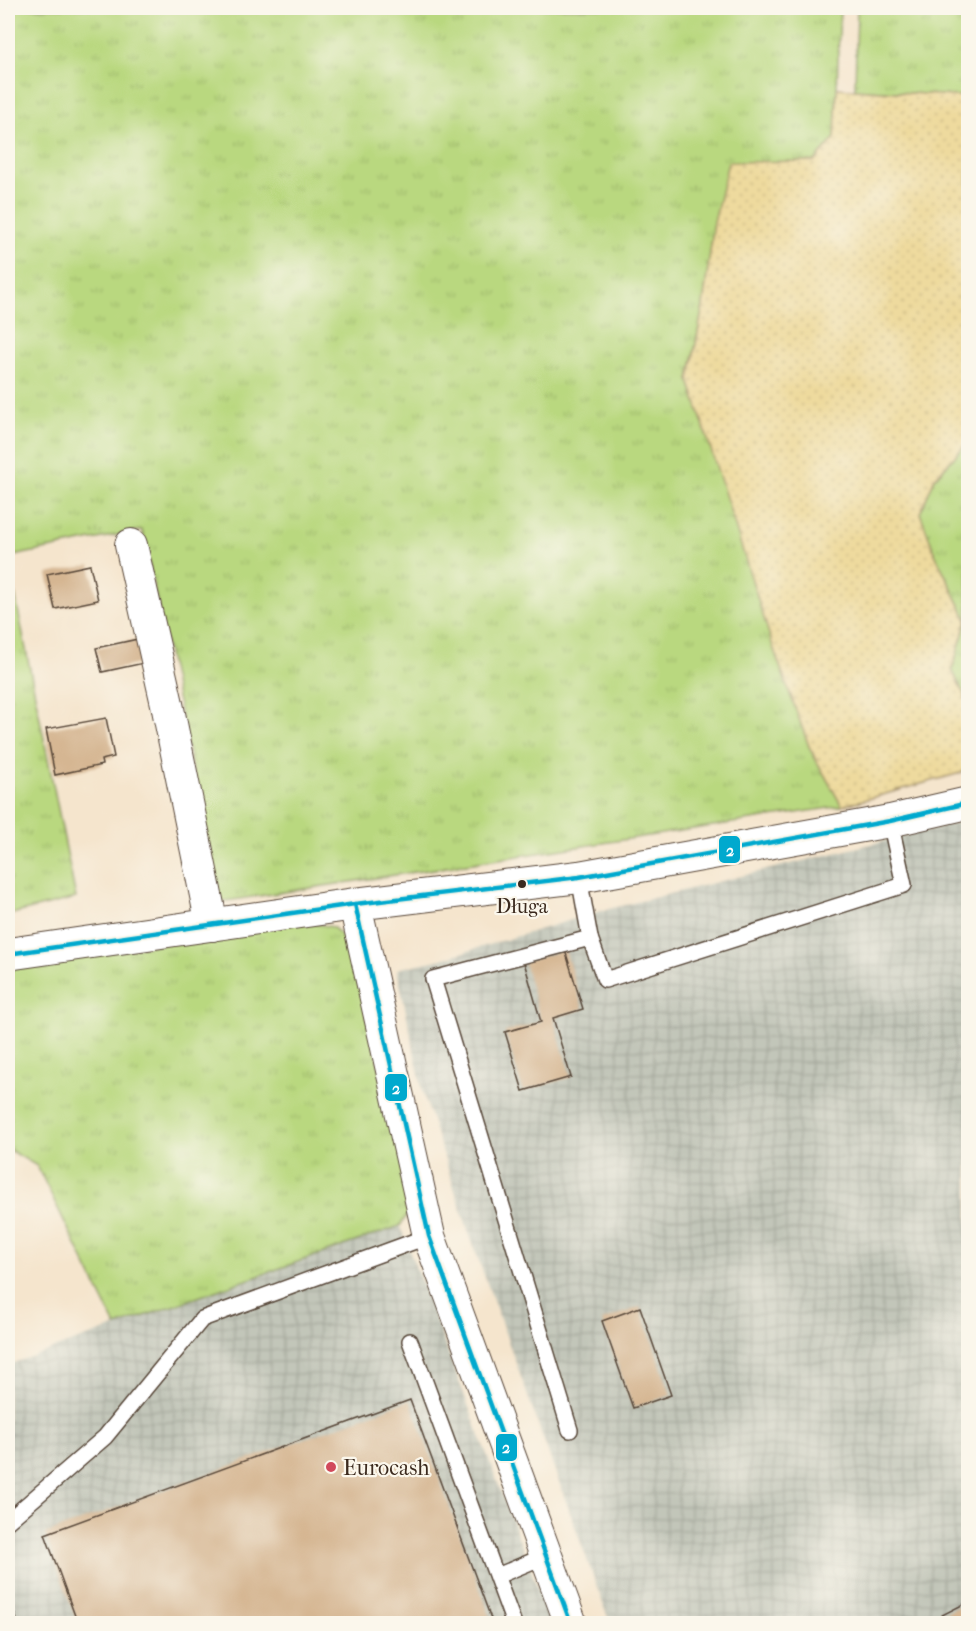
<svg xmlns="http://www.w3.org/2000/svg" width="976" height="1631" font-family="'IM FELL French Canon',serif">
<style>
.industrial{fill:url(#industrial-grid)}
.grass{fill:url(#grass-tufts);stroke:#7a814e;stroke-width:1.5}
.sand{fill:url(#sand-dots);stroke:#94825e;stroke-width:1.5}
.building{fill:#d5b692}
.lines{fill:none;stroke-linecap:round;stroke-linejoin:round}
.lane-casing{stroke:#574638;stroke-width:18}
.street-casing{stroke:#574638;stroke-width:34}
.lane{stroke:#fff;stroke-width:15}
.street{stroke:#fff;stroke-width:32}
.bus-1-casing{stroke:#fbf7ec;stroke-width:9}
.bus-1{stroke:#00a9ce;stroke-width:4.5}
.bus-dot{fill:#3b2a1e;stroke:#fbf7ec;stroke-width:2}
.poi-dot{fill:#d1495b;stroke:#fbf7ec;stroke-width:2}
.labels{text-anchor:middle;stroke-width:4.5;stroke-linejoin:round;paint-order:stroke}
.bus-label{font-size:20px;fill:#3b2a1e;stroke:#fbf7ec}
.poi-label{font-size:22px;fill:#3b2a1e;stroke:#fbf7ec;text-anchor:start}
.line-badge{stroke:#fbf7ec;stroke-width:2}
.badge-label{font-size:16px;text-anchor:middle;font-weight:bold;fill:#fff}
</style>
<defs>
<pattern id="industrial-grid" width="8" height="8" patternUnits="userSpaceOnUse" patternTransform="scale(1.5)"><rect width="8" height="8" fill="#c2c6b9"/><path d="M0 4h8M4 0v8" fill="none" stroke="#a8aa9f"/></pattern>
<pattern id="grass-tufts" width="24" height="20" patternUnits="userSpaceOnUse" patternTransform="scale(1.5)"><rect width="24" height="20" fill="#b9d87f"/><path d="M3 7l-1-3M5 7V3M7 7l1-3M15 17l-1-3M17 17v-4M19 17l1-3" fill="none" stroke="#a0ba6d"/></pattern>
<pattern id="sand-dots" width="8" height="8" patternUnits="userSpaceOnUse" patternTransform="scale(1.5)"><rect width="8" height="8" fill="#eeda9e"/><path d="M2 2h.1M6 6h.1" fill="none" stroke="#cdbb88" stroke-width="1.8" stroke-linecap="round"/></pattern>
</defs>
<rect width="100%" height="100%" fill="#fbf7ec"/>
<filter id="ink" filterUnits="userSpaceOnUse"><feTurbulence type="fractalNoise" baseFrequency=".0167" numOctaves="2"/><feDisplacementMap in="SourceGraphic" scale="12" xChannelSelector="R" yChannelSelector="G"/><feConvolveMatrix kernelMatrix="1 2 1 2 8 2 1 2 1" color-interpolation-filters="sRGB"/></filter>
<filter id="wash" filterUnits="userSpaceOnUse"><feTurbulence type="fractalNoise" baseFrequency=".008" numOctaves="4" result="noise"/><feDisplacementMap in="SourceGraphic" scale="24" xChannelSelector="R" yChannelSelector="G"/><feGaussianBlur stdDeviation="1.35" result="paint"/><feColorMatrix in="noise" values="0 0 0 0 0 0 0 0 0 0 0 0 0 0 0 0 0 1.4 0 .05"/><feComposite in="paint" operator="in"/></filter>
<g filter="url(#wash)">
<rect width="100%" height="100%" fill="#f5e5cd"/>
<!-- industrial -->
<g class="industrial">
<path d="M968,820V1623H610L470,1236L423,1093L397,969L442,959L601,911Z"/>
<path d="M400,1226L551,1623H8V1365Z"/>
</g>
<!-- grass -->
<g class="grass">
<path d="M8,8H840L835,138L815,161L714,222L703,306L689,380L810,749L842,806L220,902L142,530L8,557Z"/>
<path d="M857,8H968V97L855,89Z"/>
<path d="M968,442V703L952,670L967,620L935,554L920,513L935,478Z"/>
<path d="M8,560L76,898L8,915Z"/>
<path d="M306,922L333,927L348,943L414,1204L400,1226L116,1326L37,1166L8,1149V967Z"/>
</g>
<!-- sand -->
<path class="sand" d="M837,88L968,97V442L935,478L920,513L935,554L967,620L952,670L968,703V771L842,806L810,749L773,647L689,380L703,306L714,222L728,162L815,161L835,138Z"/>
<g id="blocks">
<!-- building -->
<g class="building">
<path d="M90,565L98,600L55,609L47,574Z"/>
<path d="M138,639L144,663L102,672L96,648Z"/>
<path d="M106,718L114,757L101,760L102,765L55,775L46,729Z"/>
<path d="M565,950L583,1009L553,1018L571,1077L523,1091L505,1032L541,1022L524,962Z"/>
<path d="M640,1307L671,1395L633,1408L602,1321Z"/>
<path d="M410,1400L493,1624H78L45,1534Z"/>
<path d="M968,1602V1624H933L942,1615Z"/>
</g>
</g>
</g>
<g filter="url(#ink)">
<use href="#blocks" fill-opacity="0" stroke="#574638" stroke-width="1.5"/>
<g class="lines">
<!-- lane casing -->
<g class="lane-casing">
<g id="lane">
<path d="M590,938L605,980L904,885L890,821"/>
<path d="M410,1341L514,1624"/>
<path d="M570,1430L433,979L590,938L579,877"/>
<path d="M8,1521L105,1437L202,1319L429,1236"/>
<path d="M497,1576L545,1556"/>
<path d="M8,1619L9,1624"/>
</g>
</g>
<!-- street casing -->
<g class="street-casing">
<g id="street">
<path d="M131,545L167,704L212,925"/>
<path d="M355,904L429,1236L571,1624"/>
<path d="M8,954L355,904L579,877L890,821L968,803"/>
</g>
</g>
<!-- lane -->
<use href="#lane" class="lane"/>
<!-- street -->
<use href="#street" class="street"/>
<!-- bus-1 casing -->
<g class="bus-1-casing">
<g id="bus-1">
<path d="M355,904L429,1236L571,1624"/>
<path d="M8,954L355,904L579,877L890,821L968,803"/>
</g>
</g>
<!-- bus-1 -->
<use href="#bus-1" class="bus-1"/>
</g>
</g>
<!-- markers -->
<circle class="bus-dot" cx="522" cy="884" r="5"/>
<circle class="poi-dot" cx="331" cy="1467" r="6"/>
<g class="labels">
<!-- bus labels -->
<g class="bus-label">
<text x="522" y="913">Długa</text>
</g>
<!-- poi labels -->
<g class="poi-label">
<text x="343" y="1475">Eurocash</text>
</g>
</g>
<g class="line-badge">
<rect x="718" y="835" width="23" height="29" rx="6" fill="#00a9ce"/>
<rect x="384" y="1073" width="24" height="29" rx="6" fill="#00a9ce"/>
<rect x="495" y="1433" width="23" height="29" rx="6" fill="#00a9ce"/>
</g>
<g class="badge-label">
<text x="730" y="856">2</text>
<text x="396" y="1094">2</text>
<text x="506" y="1453">2</text>
</g>
<!-- margin -->
<rect width="976" height="1631" fill="none" stroke="#fbf7ec" stroke-width="30"/>
</svg>
